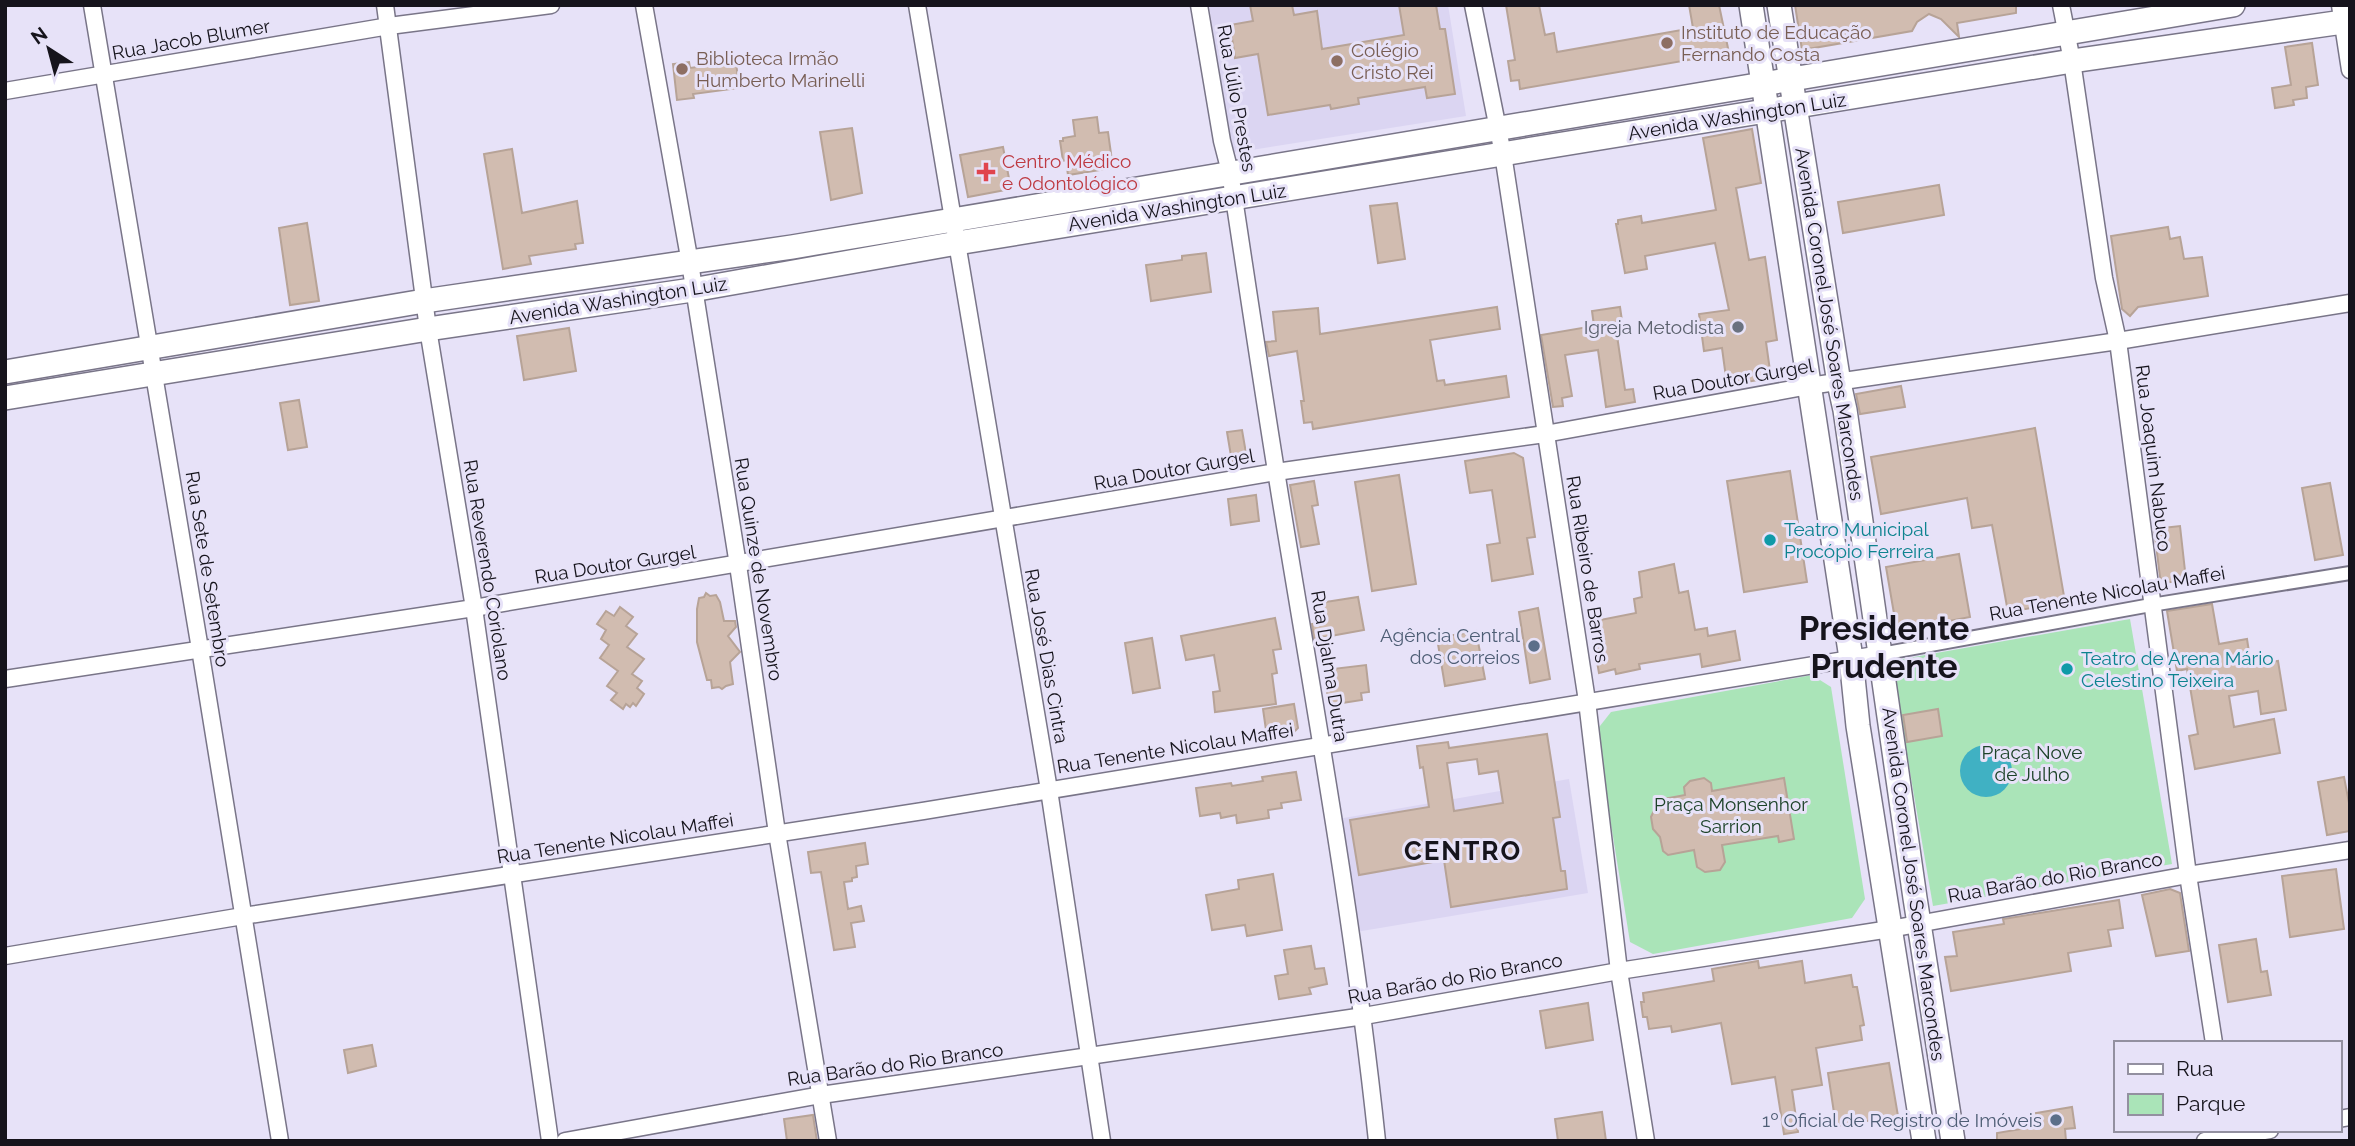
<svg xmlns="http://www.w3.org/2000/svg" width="2355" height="1146" font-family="Raleway,sans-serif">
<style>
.built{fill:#dbd5f2}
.green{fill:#aae4b8}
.water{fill:#40b1c3}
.building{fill:#d1bcb0;stroke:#b7a397;stroke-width:2;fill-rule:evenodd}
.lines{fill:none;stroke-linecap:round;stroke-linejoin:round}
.pedestrian-casing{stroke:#797588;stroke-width:16}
.minor-casing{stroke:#797588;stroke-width:19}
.secondary-casing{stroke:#797588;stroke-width:26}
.pedestrian{stroke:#fff;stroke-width:12}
.minor{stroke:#fff;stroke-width:16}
.secondary{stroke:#fff;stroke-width:23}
.education-dot{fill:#8d6e63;stroke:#e7e2f8;stroke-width:2.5}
.health-dot{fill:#e0444e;stroke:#e7e2f8;stroke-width:2.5}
.worship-dot{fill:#6b7280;stroke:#e7e2f8;stroke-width:2.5}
.culture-dot{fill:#0f9aa8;stroke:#e7e2f8;stroke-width:2.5}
.service-dot{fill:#5c6f8a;stroke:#e7e2f8;stroke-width:2.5}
.labels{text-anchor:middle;stroke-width:6;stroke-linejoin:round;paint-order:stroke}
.education-label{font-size:19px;fill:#785e54;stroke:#e7e2f8;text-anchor:start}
.street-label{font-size:19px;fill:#16141c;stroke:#e7e2f8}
.health-label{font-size:19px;fill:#be3a42;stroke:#e7e2f8;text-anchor:start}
.worship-label{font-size:19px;fill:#5b616d;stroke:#e7e2f8;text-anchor:end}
.culture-label{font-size:19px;fill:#0d838f;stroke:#e7e2f8;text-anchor:start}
.service-label{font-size:19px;fill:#4e5e75;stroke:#e7e2f8;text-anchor:end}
.park-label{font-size:19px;fill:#1d4329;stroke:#e7e2f8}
.district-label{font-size:26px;font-weight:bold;letter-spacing:2px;fill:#16141c;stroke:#e7e2f8}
.town-label{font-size:33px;font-weight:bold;fill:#16141c;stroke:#e7e2f8}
</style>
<rect width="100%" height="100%" fill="#e7e2f8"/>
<!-- built -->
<g class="built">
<path d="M1209,5H1448L1466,116L1232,153Z"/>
<path d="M1569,779L1588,893L1356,932L1338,819Z"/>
</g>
<!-- green -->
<g class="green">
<path d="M2130,619L2172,864L1933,906L1891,661Z"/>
<path d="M1812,675L1831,687L1865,899L1852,918L1653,954L1630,942L1596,731L1611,712Z"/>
</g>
<!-- water -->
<circle class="water" cx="1986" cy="771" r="26"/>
<!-- building -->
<g class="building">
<path d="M1250,5H1292L1294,15L1317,11L1322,49L1404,35L1399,5H1436L1440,29H1445L1455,94L1427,98L1425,87L1358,98L1359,104L1331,109L1330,105L1268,115L1258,54L1235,58L1230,25L1253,21Z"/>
<path d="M1506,5H1539L1545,35L1554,33L1557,52L1693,28L1689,5H1719L1729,53L1520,89L1519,80L1511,81L1508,61L1515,60Z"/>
<path d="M1795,5H2016V13L1957,23L1959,37L1941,19L1929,14L1917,22L1912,31L1802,50Z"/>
<path d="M2312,43L2318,85L2306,87L2307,98L2293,100L2294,105L2275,108L2272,88L2291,85L2285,47Z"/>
<path d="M689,62L690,68L736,62L739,88L693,94L694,98L677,100L673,64Z"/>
<path d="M1097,117L1099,133L1108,132L1113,168L1068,175L1066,160L1063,161L1060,141H1063V138L1075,136L1073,120Z"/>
<path d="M852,128L862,193L831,200L820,132Z"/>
<path d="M1752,129L1761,183L1736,188L1749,260L1765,257L1777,340L1766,342L1771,378L1727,385L1722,348L1704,351L1699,314L1729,310L1715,243L1645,256L1647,269L1625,273L1616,224H1618V220L1641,216L1642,223L1716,210L1703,138Z"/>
<path d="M1003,147L1011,189L968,197L960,155Z"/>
<path d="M512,149L522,213L577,201L583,243L575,244L576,249L529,256L531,264L503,269L484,154Z"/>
<path d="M1939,185L1944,215L1843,233L1838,202Z"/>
<path d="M1397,203L1405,259L1378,263L1370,206Z"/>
<path d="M307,223L319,301L290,305L279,228Z"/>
<path d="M2168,227L2170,239L2180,237L2184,259L2202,257L2208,296L2138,307L2130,316L2122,309L2111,236Z"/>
<path d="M1206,253L1211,292L1151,301L1146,265L1182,260V256Z"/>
<path d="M1497,307L1500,329L1430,340L1437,381L1444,380L1445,385L1506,376L1509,397L1313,429L1312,422L1304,423L1301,401H1304L1297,351L1269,356L1266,342L1276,341L1273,312L1318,308L1320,334Z"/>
<path d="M1620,307L1622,321L1615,322L1625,390L1633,389L1635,402L1606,407L1598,350L1565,355L1572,396L1562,398L1563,406L1553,407L1541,335L1594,326L1592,311Z"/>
<path d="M569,328L576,371L524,380L517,336Z"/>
<path d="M1901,386L1905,407L1860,414L1856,394Z"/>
<path d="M299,400L307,447L288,450L280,403Z"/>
<path d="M2035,428L2065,602L2008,612L1992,525L1972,528L1967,498L1881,514L1871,457Z"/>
<path d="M1242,430L1247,459L1232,462L1227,432Z"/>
<path d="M1514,453L1523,458L1535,537L1527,538L1533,574L1492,581L1487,545L1500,543L1492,490L1470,493L1465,461Z"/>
<path d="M1790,471L1807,582L1744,592L1727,481Z"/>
<path d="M1399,475L1416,584L1372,591L1355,482Z"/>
<path d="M1314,481L1318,505L1312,506L1319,544L1301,547L1290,485Z"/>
<path d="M2330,483L2343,555L2315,560L2302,488Z"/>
<path d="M1256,495L1259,521L1231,525L1228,499Z"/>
<path d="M2180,526L2186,580L2164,583L2160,577L2154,529Z"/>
<path d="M1959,554L1970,617L1897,631L1886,567Z"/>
<path d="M1674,564L1679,593L1688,591L1695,630L1707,628L1708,636L1735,631L1740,660L1702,667L1700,654L1639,664L1640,669L1616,674L1615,669L1599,673L1590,622L1636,613L1634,599L1642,597L1639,572Z"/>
<path d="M706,593L710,596L716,595L720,602L724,621H735L736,627L728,636L740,652L730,662L733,684L726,686L722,689L719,687L712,688L711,680H707L697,642V609L699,598L704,597Z"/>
<path d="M1358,597L1364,630L1314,639L1312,624L1323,622L1319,603Z"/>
<path d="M2212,604L2219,644L2247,639L2251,665L2278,661L2286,710L2261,714L2258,691L2229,696L2234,727L2274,719L2280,753L2195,769L2189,736L2198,734L2187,669L2177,671L2167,611Z"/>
<path d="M620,607L633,617L626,626L637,634L627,647L644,659L632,674L642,681L637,688L644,694L636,706L633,703L630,707L626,704L623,709L611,700L617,693L607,686L618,671L600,658L609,645L601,639L606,630L597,624L606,611L614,616Z"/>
<path d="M1538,608L1550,679L1530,683L1519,612Z"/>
<path d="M1275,618L1281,649L1273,650L1277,673L1272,674L1276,704L1215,712L1213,692L1220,691L1214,655L1186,660L1181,636Z"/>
<path d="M1476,631L1485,679L1445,686L1437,638Z"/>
<path d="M1152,638L1160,688L1133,693L1125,643Z"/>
<path d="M1366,665L1369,692L1361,693L1362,700L1329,705L1324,670Z"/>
<path d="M1294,704L1298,728L1293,733L1267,737L1263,709Z"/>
<path d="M1938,709L1942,736L1907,742L1903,715Z"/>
<path d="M1547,734L1560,817L1553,818L1561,871H1565L1567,889L1451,907L1444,860L1359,875L1350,820L1429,807L1423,767L1420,768L1417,746L1448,742L1449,748ZM1477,759L1479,774L1498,771L1503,803L1454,811L1447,763Z"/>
<path d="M1296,772L1301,800L1281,803L1282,808L1268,810L1269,818L1237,823L1236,815L1221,818L1220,813L1200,816L1196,788L1231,783L1232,786L1263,781L1262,777Z"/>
<path d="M2344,777L2350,808V831L2327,835L2318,782Z"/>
<path d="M1704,778L1711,783L1712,791L1784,778L1794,839L1779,842L1778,836L1722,845L1725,862L1720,870L1705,872L1697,867L1694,850L1668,855L1663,851L1660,837L1653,829L1651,817L1659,800L1685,795L1684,787L1690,781Z"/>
<path d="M865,843L868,864L856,866L857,877L852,878V881L844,882L848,909L861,906L864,921L851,923L855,947L834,950L821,872L811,873L808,852Z"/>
<path d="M2336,869L2344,929L2290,937L2282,876Z"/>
<path d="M1273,874L1282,930L1247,936L1245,925L1212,930L1206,895L1239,889L1238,880Z"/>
<path d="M2170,889L2180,893L2189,951L2156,956L2142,895Z"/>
<path d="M2119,900L2123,928L2108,930L2111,946L2068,953L2071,971L1951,991L1945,957L1957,956L1953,932L2004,924L2003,919Z"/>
<path d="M2256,939L2261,972L2267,971L2271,995L2228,1002L2219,945Z"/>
<path d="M1311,946L1315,969L1324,968L1327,984L1309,988L1311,994L1279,999L1275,976L1288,974L1284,950Z"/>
<path d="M1758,961L1759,968L1802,961L1805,983L1851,975L1853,987H1857L1864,1025L1860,1026L1862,1040L1816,1048L1822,1085L1792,1090L1798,1132L1784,1134L1775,1077L1732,1084L1721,1023L1672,1032L1671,1026L1649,1029L1647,1017H1643L1641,1002H1644L1643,993L1714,981L1712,969Z"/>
<path d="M1588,1003L1593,1040L1546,1048L1540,1011Z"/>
<path d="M372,1045L376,1066L348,1073L344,1050Z"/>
<path d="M1889,1063L1898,1116L1836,1126L1828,1073Z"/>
<path d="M2072,1107L2075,1128L2065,1129L2066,1141H1997V1133L2038,1126L2036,1113Z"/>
<path d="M1602,1112L1606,1141H1558L1555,1119Z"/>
<path d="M813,1115L817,1141H787L784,1119Z"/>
</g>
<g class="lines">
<!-- pedestrian casing -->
<g class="pedestrian-casing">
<path id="pedestrian" d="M1881,654L2151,605L2350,573"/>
</g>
<!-- minor casing -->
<g class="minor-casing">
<g id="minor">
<path d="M92,5L200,649L280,1141"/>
<path d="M385,5L428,329L474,608L550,1141"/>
<path d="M644,5L690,263L738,565L777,833L828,1141"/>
<path d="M917,5L1049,790L1102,1141"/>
<path d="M1199,5L1222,141L1230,172C1249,296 1267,420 1288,544C1321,742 1356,941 1377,1141"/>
<path d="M1473,5L1503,154L1587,701L1619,971L1646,1141"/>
<path d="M2061,5L2072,61L2104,278L2118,341L2188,875L2214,1043"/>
<path d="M2340,5L2350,70"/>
<path d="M5,91L389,26L551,5"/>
<path d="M5,679L474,608L1276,472L1545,434L1809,386L2118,341L2350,303"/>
<path d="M5,956L243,916L923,811L1881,654"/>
<path d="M2339,1119L2350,1117"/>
<path d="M565,1141L821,1095L1364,1016L1619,971L1890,929L2188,875L2350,850"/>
<path d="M2205,1141L2270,1130"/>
</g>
</g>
<!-- secondary casing -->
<g class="secondary-casing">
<g id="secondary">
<path d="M1751,5L1851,658L1858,726L1924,1141"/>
<path d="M1779,5L1839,383L1845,410L1915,898L1953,1141"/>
<path d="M5,372L424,301L792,247L2233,5"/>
<path d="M5,398L428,329L692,290L957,243L2072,61L2350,21"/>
</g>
</g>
<!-- pedestrian -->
<use href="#pedestrian" class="pedestrian"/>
<!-- minor -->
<use href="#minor" class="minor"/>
<!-- secondary -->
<use href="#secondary" class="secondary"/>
</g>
<!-- markers -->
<g class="education-dot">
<circle cx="1667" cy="43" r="7"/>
<circle cx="1337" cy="61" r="7"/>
<circle cx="682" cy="69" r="7"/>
</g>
<path class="health-dot" d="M982.5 161.5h7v7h7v7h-7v7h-7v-7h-7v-7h7z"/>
<circle class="worship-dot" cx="1738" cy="327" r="7"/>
<g class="culture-dot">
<circle cx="1770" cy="540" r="7"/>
<circle cx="2067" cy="669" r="7"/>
</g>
<g class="service-dot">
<circle cx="1534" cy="646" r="7"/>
<circle cx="2056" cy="1120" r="7"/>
</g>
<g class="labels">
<!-- education labels -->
<g class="education-label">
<text x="1681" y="39">Instituto de Educação<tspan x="1681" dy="22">Fernando Costa</tspan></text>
<text x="1351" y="57">Colégio<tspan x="1351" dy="22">Cristo Rei</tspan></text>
<text x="696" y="65">Biblioteca Irmão<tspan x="696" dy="22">Humberto Marinelli</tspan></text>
</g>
<!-- street labels -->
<g class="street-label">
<text transform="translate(191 39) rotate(-10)" y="7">Rua Jacob Blumer</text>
<text transform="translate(1237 98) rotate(80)" y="7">Rua Júlio Prestes</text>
<text transform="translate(1737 116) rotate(-9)" y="7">Avenida Washington Luiz</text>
<text transform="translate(1177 207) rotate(-9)" y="7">Avenida Washington Luiz</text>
<text transform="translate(618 300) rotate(-9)" y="7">Avenida Washington Luiz</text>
<text transform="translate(1830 324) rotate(81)" y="7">Avenida Coronel José Soares Marcondes</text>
<text transform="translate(1733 379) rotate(-10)" y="7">Rua Doutor Gurgel</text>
<text transform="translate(2154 458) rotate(83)" y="7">Rua Joaquim Nabuco</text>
<text transform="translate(1174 469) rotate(-10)" y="7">Rua Doutor Gurgel</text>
<text transform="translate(615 564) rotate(-9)" y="7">Rua Doutor Gurgel</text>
<text transform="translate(208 569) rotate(81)" y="7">Rua Sete de Setembro</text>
<text transform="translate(759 569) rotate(81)" y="7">Rua Quinze de Novembro</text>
<text transform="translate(1588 569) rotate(81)" y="7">Rua Ribeiro de Barros</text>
<text transform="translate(488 570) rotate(81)" y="7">Rua Reverendo Coriolano</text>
<text transform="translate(2107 593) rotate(-10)" y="7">Rua Tenente Nicolau Maffei</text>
<text transform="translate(1047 656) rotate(80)" y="7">Rua José Dias Cintra</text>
<text transform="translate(1330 666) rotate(81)" y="7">Rua Djalma Dutra</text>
<text transform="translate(1175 748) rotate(-9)" y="7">Rua Tenente Nicolau Maffei</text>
<text transform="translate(615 838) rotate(-9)" y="7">Rua Tenente Nicolau Maffei</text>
<text transform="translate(2055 877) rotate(-10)" y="7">Rua Barão do Rio Branco</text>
<text transform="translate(1914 884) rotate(82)" y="7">Avenida Coronel José Soares Marcondes</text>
<text transform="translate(1455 978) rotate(-10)" y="7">Rua Barão do Rio Branco</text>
<text transform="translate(895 1064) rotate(-8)" y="7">Rua Barão do Rio Branco</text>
</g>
<!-- health labels -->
<g class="health-label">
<text x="1002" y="168">Centro Médico<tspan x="1002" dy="22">e Odontológico</tspan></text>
</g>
<!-- worship labels -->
<g class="worship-label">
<text x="1724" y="334">Igreja Metodista</text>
</g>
<!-- culture labels -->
<g class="culture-label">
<text x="1784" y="536">Teatro Municipal<tspan x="1784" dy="22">Procópio Ferreira</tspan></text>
<text x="2081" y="665">Teatro de Arena Mário<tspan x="2081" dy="22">Celestino Teixeira</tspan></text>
</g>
<!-- service labels -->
<g class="service-label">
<text x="1520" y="642">Agência Central<tspan x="1520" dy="22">dos Correios</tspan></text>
<text x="2042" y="1127">1º Oficial de Registro de Imóveis</text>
</g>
<!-- park labels -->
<g class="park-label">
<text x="2032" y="759">Praça Nove<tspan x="2032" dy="22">de Julho</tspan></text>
<text x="1731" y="811">Praça Monsenhor<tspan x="1731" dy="22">Sarrion</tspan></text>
</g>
<!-- district labels -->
<g class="district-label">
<text x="1463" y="860">CENTRO</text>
</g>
<!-- town labels -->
<g class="town-label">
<text x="1884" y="640">Presidente<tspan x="1884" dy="38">Prudente</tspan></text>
</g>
</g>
<!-- border -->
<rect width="2355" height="1146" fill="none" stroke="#16141c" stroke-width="14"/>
<!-- legend -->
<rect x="2114" y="1041" width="228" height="91" fill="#e7e2f8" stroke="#9390a0" stroke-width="2"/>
<rect x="2128" y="1064" width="35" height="10" fill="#ffffff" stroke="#9390a0" stroke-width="2"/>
<text x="2176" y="1076" font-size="21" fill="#16141c">Rua</text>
<rect x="2128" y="1094" width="35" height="21" fill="#aae4b8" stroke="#9390a0" stroke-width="2"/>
<text x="2176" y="1111" font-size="21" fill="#16141c">Parque</text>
<!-- north arrow -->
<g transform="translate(49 49) rotate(324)" stroke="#e7e2f8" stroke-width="5" paint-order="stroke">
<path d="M0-5L12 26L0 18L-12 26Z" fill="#16141c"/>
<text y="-10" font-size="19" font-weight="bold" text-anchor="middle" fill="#16141c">N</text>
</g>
</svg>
